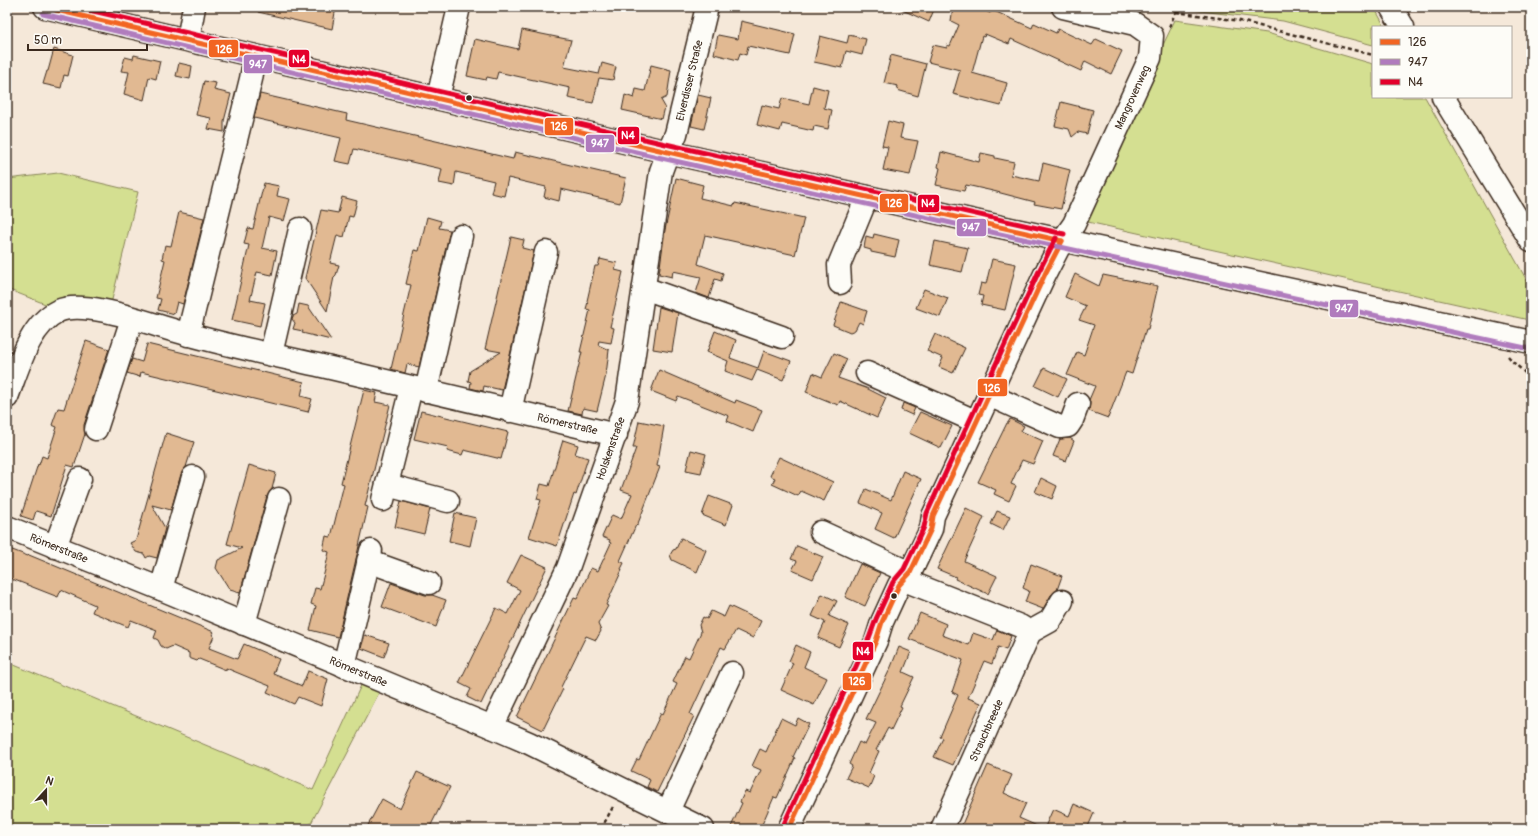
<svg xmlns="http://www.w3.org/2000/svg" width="1538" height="836" font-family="Pangolin,sans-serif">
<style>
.green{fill:#d4df91;stroke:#888458}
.building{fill:#e1b992;stroke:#3b2a1e}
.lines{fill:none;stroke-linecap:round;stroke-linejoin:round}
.minor-casing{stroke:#3b2a1e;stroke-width:25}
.path{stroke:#3b2a1e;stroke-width:2.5;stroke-dasharray:4 3;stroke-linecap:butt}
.minor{stroke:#fdfcf7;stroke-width:22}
.bus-1-casing{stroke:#fdfcf7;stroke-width:8}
.bus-2-casing{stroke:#fdfcf7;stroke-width:8}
.bus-3-casing{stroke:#fdfcf7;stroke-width:8}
.bus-1{stroke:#f26522;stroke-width:5}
.bus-2{stroke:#b07bbd;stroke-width:5}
.bus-3{stroke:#e4002b;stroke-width:5}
.bus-dot{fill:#3b2a1e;stroke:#fdfcf7;stroke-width:1.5}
.labels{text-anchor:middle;stroke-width:3.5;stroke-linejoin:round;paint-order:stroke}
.street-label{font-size:11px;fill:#3b2a1e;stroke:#fdfcf7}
.line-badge{stroke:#fdfcf7;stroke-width:1.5}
.badge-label{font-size:11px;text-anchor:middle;font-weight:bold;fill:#fff}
</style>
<rect width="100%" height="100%" fill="#f5e8d9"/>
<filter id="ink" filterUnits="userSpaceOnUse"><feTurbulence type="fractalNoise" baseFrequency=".025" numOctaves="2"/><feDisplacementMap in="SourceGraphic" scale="8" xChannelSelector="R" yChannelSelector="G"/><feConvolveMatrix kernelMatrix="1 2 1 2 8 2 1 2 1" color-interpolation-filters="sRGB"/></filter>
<g filter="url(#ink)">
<!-- green -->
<g class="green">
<path d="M1185,7H1374L1385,27H1373V45L1283,21L1184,9Z"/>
<path d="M1175,20L1267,33L1373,64V97H1425L1531,288V310L1529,320L1079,220Z"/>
<path d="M58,173L138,192L110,308L53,307L7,289V179Z"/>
<path d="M7,662L313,790L363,681L381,689L308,829H7Z"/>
</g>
<!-- building -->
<g class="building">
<path d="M259,7H336L332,29L258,12Z"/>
<path d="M896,7H935L929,22Z"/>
<path d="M953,7H976L990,13L992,10L1032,28L1034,23L1056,33L1058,29L1092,45L1096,39L1122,51L1111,74L1085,61L1081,71L1011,39L1009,44L985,34L984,37L982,36L972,73L1007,83L1001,106L953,94L960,70L928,62L933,45L947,48V45L950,46L959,25L951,21Z"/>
<path d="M741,21L795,34L790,55L748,46L746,55L740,53L738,60L714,54L718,35L738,39Z"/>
<path d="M522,30L571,40L564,67L599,74L602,63L616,67L613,80L599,78L593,103L568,98L570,88L498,72L496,79L487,77L486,80L467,76L475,39L518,49Z"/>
<path d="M849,35L866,39L862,55L846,51L842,68L814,62L820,36L847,43Z"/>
<path d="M54,49L73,55L68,76L64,75L61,88L43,84L47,71H48Z"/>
<path d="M134,55L160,61L156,79L149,77L144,100L124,94L129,72L121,71L125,57L133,59Z"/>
<path d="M891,55L926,64L918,96L897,90L898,86L884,83Z"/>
<path d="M179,63L192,66L190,79L176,76Z"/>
<path d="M651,65L671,70L667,97L661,100L665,107L662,119L622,110L625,95L634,98L636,89L645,91Z"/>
<path d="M204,81L216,83L214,90L231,94L224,121V132L208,129L211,118L196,115Z"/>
<path d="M813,86L828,90L824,108L832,110L828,129L814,126L813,131L782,124L780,131L757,125L762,105L779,109L782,98L809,104Z"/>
<path d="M260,94L347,114L346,120L513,159L515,152L626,178L620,203L561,189L559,201L544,197L546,187L508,178L504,196L491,193L494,181L456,172L454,186L439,183L442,169L354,149L350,164L335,161L341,138L254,118Z"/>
<path d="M698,95L711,98L704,129L691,126Z"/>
<path d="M1061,102L1093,110L1087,134L1078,132L1072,137L1069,129L1055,126Z"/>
<path d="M888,121L903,125L900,138L918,141L910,175L883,170L888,147L882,146Z"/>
<path d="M941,152L979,162L981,153L995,156V158L1014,162L1011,175L1039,181L1043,163L1070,170L1061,209L1034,204L1035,202L993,191L966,185L964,191L936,185L940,168L938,167Z"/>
<path d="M676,178L703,185L700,198L734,206L735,203L804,218L795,255L705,235L698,264L723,273L721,281L715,279L709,298L696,293L701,277L673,271L672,277L659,274L665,230Z"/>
<path d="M264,183L279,186L277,196L290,199L284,221L269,217L262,248L277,251L272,275L257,272L250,300L265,303L260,326L232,320L249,245L244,244L248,228L253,229Z"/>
<path d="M342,197L357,201L353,217L349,216L344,237L337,235L330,263L339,265L336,275L334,277L327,311L305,278L321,210L338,213Z"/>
<path d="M179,212L204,218L183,304L177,302L174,314L158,310L161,299L156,298L165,260L162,259L165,245L171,246Z"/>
<path d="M427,217L441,221L439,228L450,230L419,367L407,364L405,373L391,369L411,285L406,284L414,250L419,251Z"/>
<path d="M874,234L899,240L895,257L871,252V250L864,248L866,236L873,238Z"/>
<path d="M511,237L524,240L522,248L534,251L502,390L484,386L483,391L470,388L471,382L468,381L470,371L501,352L485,349Z"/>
<path d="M935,241L968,248L962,272L930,265Z"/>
<path d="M600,259L617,263L615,270L623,272L610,327L614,328L611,343L599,341L598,345L609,350L606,375L597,411L583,408L582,414L568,411L582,352H580L590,310L586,309L588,302L587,301L595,266H598Z"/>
<path d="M992,259L1016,264L1005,310L981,305L983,296L978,295L981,283L986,284Z"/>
<path d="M1075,274L1099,286L1103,275L1158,286L1148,329H1146L1132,374L1126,372L1108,418L1089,411L1090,402L1089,400L1095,386L1067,375L1077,352L1084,355L1094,325L1079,320L1086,306L1065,297Z"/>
<path d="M924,289L948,298L940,317L916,308Z"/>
<path d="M841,302L867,311L863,324L859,322L855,330L850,332L833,325Z"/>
<path d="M299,304L308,306L331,340L302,333L303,331L293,329L295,323L292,319L293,316L297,314Z"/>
<path d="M659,307L678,313L672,352L653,349Z"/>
<path d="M715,331L736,340L730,358L758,368L764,351L791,361L783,380L757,370L752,381L725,371L728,361L707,352Z"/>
<path d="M935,334L965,348L953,373L939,367L943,358L927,351Z"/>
<path d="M86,341L109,349L84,425L85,434L74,467L67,465L51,516L36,511L33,520L21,516L38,464L39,465L42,456L47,458L57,427L52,425L58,408L64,409Z"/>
<path d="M147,344L304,382L301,396L312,399L308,412L141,372L140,377L127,373L132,359L142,362Z"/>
<path d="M834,353L847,359L838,378L866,388L886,398L877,418L840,401L838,405L806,392L813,373L822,377Z"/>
<path d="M1044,368L1067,379L1058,397L1035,386Z"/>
<path d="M659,370L735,403L736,400L762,410L753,432L727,421L729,416L706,407L678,396L676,401L651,391Z"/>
<path d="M364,390L377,393L375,402L390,405L365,506L368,507L338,637L310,630L316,606L311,604L315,588L320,589L325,570L329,552L323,550L326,536L331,537L344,484L341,483Z"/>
<path d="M903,403L915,408L912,415L901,410Z"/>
<path d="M421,411L508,432L501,459L464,450L462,455L447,451L448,447L414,439Z"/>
<path d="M920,412L952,426L941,448L909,433Z"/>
<path d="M1010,419L1024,426L1021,431L1043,441L1033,464L1022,460L1011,484L1016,486L1009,501L994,494L996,490L978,482L1007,423H1008Z"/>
<path d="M639,421L664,426L657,466L660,467L637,526L636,525L620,561L624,563L621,569L622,570L606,605L608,606L598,624L601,631L596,640L586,636L561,687L563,689L543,730L517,717L574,598L577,599L591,568L598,571L611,543L609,542L610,540L602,537L612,515L621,519L632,494L621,490L636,448H633Z"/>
<path d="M166,433L194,442L186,467L181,474L171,510L152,505L165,528L157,558L149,556L146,558L144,554L136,552L130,543L136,540Z"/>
<path d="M1070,438L1074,441L1066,461L1053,456L1060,439Z"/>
<path d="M563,440L578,445L575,454L588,458L576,495L574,494L557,546L529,537L541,500L537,499L541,484L549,486Z"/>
<path d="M691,450L706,454L701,473L686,470Z"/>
<path d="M779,457L833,482L824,501L801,491L798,496L772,484L775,478L770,476Z"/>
<path d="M249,465L276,473L272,489L267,496L240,593L230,590L216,568L218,560L242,548L227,544Z"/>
<path d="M903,471L921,479L894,538L875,529L882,513L860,503L866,489L891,500Z"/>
<path d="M1041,478L1057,486L1052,499L1035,492Z"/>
<path d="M709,496L733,505L726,525L702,515Z"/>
<path d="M401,501L430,509L424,534L395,527Z"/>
<path d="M966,508L984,517L964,561L997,576L988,594L955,579L956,577L937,569Z"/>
<path d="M997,511L1010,516L1003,530L991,524Z"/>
<path d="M455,513L476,518L470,546L449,541Z"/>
<path d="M681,538L706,550L697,572L672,560L670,555L673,550L676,549Z"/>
<path d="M797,546L823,557L813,579L792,570L797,561L791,559Z"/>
<path d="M7,548L28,556L29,555L214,632L212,635L214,636L209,648L237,659L244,644L279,659L273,674L288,680L302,686L308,671L328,679L321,706L298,697L294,704L267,692L270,686L250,678L226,668V670L199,659L197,661L189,658V653L173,646L166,649L161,646L158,640L154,638L157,630L131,620L128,627L92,612L95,605L61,590L58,597L7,577Z"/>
<path d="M521,555L547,567L481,704L467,697L471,689L459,683L496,608L508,614L520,590L507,583Z"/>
<path d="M860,564L880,573L865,606L845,597Z"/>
<path d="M1031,564L1062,576L1057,590L1051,595L1043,609L1025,602L1029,591L1023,588Z"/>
<path d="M391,583L425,595H432L446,600L436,627L382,607Z"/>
<path d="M822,594L837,601L829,616L849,625L839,647L818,638L825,622L812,616Z"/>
<path d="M729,606L761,621L753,638L736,630L725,649L721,647L690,714L694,716L657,792L647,787L650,780L631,771L637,759L639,760L661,713L663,714L677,684L673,682L685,656L689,658L701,632L699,625L703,617L707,619L711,611L724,617Z"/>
<path d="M920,613L946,624L942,635L969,645L973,633L993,640L997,630L1011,636L1006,650L998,647L992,664L984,661L968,698L981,703L953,765L934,757L943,738L940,737L958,695L952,692L963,660L909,639Z"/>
<path d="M365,635L389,643L384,657L361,648Z"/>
<path d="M796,645L810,652L804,667L827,678L814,705L781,690L793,663L789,661Z"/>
<path d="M899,647L911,652L903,672L914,677L900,706L902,707L891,730L888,728L876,750L879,751L869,773L874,776L869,788L846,778L852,766L849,764L859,742L865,745L876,723L866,719L891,667Z"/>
<path d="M781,718L795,725L798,718L809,724L793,757L795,758L777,798L774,797L760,829H730L742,803L740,802L745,791L750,793L761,770L752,766L760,749L766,752Z"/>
<path d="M988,765L1012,775L1004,793L1026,803L1019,818L1044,829H960Z"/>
<path d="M417,772L450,787L429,829H366L382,799L400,809Z"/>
<path d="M1074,804L1094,813L1087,829H1076L1065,824L1066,823L1063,829H1044L1053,809L1069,816Z"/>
</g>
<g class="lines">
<!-- minor casing -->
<g class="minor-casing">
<g id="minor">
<path d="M45,7L668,152L992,225L1531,342"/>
<path d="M1391,7L1403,27"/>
<path d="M188,40L194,7"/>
<path d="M1443,97L1531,241"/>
<path d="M438,98L459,7"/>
<path d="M840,283L839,265L867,197"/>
<path d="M644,288L782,337"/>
<path d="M188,335L251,79L255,56"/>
<path d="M271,354L300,229"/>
<path d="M867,373L977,422"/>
<path d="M426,391L461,236"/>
<path d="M989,395L1060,427L1068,426L1072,420L1078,404"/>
<path id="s1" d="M7,397C18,369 29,325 58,311C85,299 147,323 176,331C224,345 273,355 322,366C420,389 518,412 616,435"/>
<path d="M510,411L546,252"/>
<path d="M96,429L132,319"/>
<path d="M387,485L448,501"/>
<path d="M383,500L411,388"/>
<path id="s2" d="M7,527L161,589L492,727L529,743L703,829"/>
<path d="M821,532L910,573"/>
<path d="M55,547L80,479"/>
<path d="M368,561L429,583"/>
<path d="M904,580L1020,626L1030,632L1050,621L1062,601"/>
<path d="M161,589L193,477"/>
<path d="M244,624L279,499"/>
<path d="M344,666L371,551"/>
<path id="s3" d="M492,727L568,568L627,401L661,171L668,152L676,134L707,7"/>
<path d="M668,811L732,673"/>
<path id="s4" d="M789,829L876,641L882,622L899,585L910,573L931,529L933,516L1045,274L1062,241L1074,224L1150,58L1152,36L1135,24L1063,7"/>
<path id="s5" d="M942,829L1030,632"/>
</g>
</g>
<!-- path -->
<g class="path">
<path d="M1176,12L1240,21L1373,55"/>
<path d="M1169,27L1178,7"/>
<path d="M1508,356L1514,363L1531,378"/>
<path d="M601,829L614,805"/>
</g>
<!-- minor -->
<use href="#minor" class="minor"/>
<!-- bus-1 casing -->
<g class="bus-1-casing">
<g id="bus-1">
<path d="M56,10L668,152L1062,241"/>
<path d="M789,829L876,641L882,622L899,585L910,573L931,529L933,516L1045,274L1062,241"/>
</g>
</g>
<!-- bus-2 casing -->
<g class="bus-2-casing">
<path id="bus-2" d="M43,14L666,159L991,232L1530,349"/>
</g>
<!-- bus-3 casing -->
<g class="bus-3-casing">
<g id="bus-3">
<path d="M76,7L670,145L1064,234"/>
<path d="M783,826L869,638L876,619L893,582L904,569L924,527L927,513L1039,271L1056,238"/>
</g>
</g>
<!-- bus-1 -->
<use href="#bus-1" class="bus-1"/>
<!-- bus-2 -->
<use href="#bus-2" class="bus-2"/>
<!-- bus-3 -->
<use href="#bus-3" class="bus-3"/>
</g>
</g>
<!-- markers -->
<g class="bus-dot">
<circle cx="469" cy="98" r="3.5"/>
<circle cx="894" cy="596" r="3.5"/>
</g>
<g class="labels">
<!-- street labels -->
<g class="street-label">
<text dy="4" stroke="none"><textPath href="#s3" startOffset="681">Elverdisser Straße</textPath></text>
<text dy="4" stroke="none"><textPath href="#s4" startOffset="810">Mangrovenweg</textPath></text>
<text dy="4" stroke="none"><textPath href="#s1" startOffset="626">Römerstraße</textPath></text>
<text dy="4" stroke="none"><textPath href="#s3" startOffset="303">Holskenstraße</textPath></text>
<text dy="4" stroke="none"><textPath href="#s2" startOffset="56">Römerstraße</textPath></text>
<text dy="4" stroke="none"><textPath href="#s2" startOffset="380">Römerstraße</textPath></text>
<text dy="4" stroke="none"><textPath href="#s5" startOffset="108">Strauchbreede</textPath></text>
</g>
</g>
<g class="line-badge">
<rect x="208" y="39" width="31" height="19" rx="4" fill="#f26522"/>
<rect x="288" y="49" width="22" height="19" rx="4" fill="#e4002b"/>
<rect x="243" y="54" width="30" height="20" rx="4" fill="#b07bbd"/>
<rect x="544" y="117" width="30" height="19" rx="4" fill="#f26522"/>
<rect x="617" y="126" width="23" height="19" rx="4" fill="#e4002b"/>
<rect x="585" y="134" width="30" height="19" rx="4" fill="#b07bbd"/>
<rect x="879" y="193" width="30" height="20" rx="4" fill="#f26522"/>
<rect x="917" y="194" width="23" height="19" rx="4" fill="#e4002b"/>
<rect x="956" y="218" width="31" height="19" rx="4" fill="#b07bbd"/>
<rect x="1329" y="299" width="30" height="19" rx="4" fill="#b07bbd"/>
<rect x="977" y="378" width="31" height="19" rx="4" fill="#f26522"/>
<rect x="852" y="641" width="22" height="20" rx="4" fill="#e4002b"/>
<rect x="842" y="672" width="30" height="19" rx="4" fill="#f26522"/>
</g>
<g class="badge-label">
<text x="224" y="53">126</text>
<text x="299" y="63">N4</text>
<text x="258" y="68">947</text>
<text x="559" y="130">126</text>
<text x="628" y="139">N4</text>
<text x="600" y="147">947</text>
<text x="894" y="207">126</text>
<text x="928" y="207">N4</text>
<text x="971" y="231">947</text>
<text x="1344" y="312">947</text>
<text x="992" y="392">126</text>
<text x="863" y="655">N4</text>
<text x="857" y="685">126</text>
</g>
<!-- margin -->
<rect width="1538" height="836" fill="none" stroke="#fdfcf7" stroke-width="24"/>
<rect x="12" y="12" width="1514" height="812" fill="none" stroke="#3b2a1e" stroke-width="1.5" filter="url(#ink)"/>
<!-- legend -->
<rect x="1372" y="26" width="140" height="72" fill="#fdfcf7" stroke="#afa8a0"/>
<rect x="1380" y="39" width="20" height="6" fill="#f26522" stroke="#afa8a0"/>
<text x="1408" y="46" font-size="12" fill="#3b2a1e">126</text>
<rect x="1380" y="59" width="20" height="6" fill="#b07bbd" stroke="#afa8a0"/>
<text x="1408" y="66" font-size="12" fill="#3b2a1e">947</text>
<rect x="1380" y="79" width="20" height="6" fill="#e4002b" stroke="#afa8a0"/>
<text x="1408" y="86" font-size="12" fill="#3b2a1e">N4</text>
<!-- north arrow -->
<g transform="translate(46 790) rotate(21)" stroke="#fdfcf7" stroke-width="3" paint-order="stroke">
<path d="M0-3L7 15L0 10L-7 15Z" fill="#3b2a1e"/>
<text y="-6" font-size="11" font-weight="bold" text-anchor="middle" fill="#3b2a1e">N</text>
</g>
<!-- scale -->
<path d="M28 44v6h119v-6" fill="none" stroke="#3b2a1e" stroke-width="2"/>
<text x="34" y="44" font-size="12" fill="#3b2a1e" stroke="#fdfcf7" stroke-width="3" paint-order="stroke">50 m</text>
</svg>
